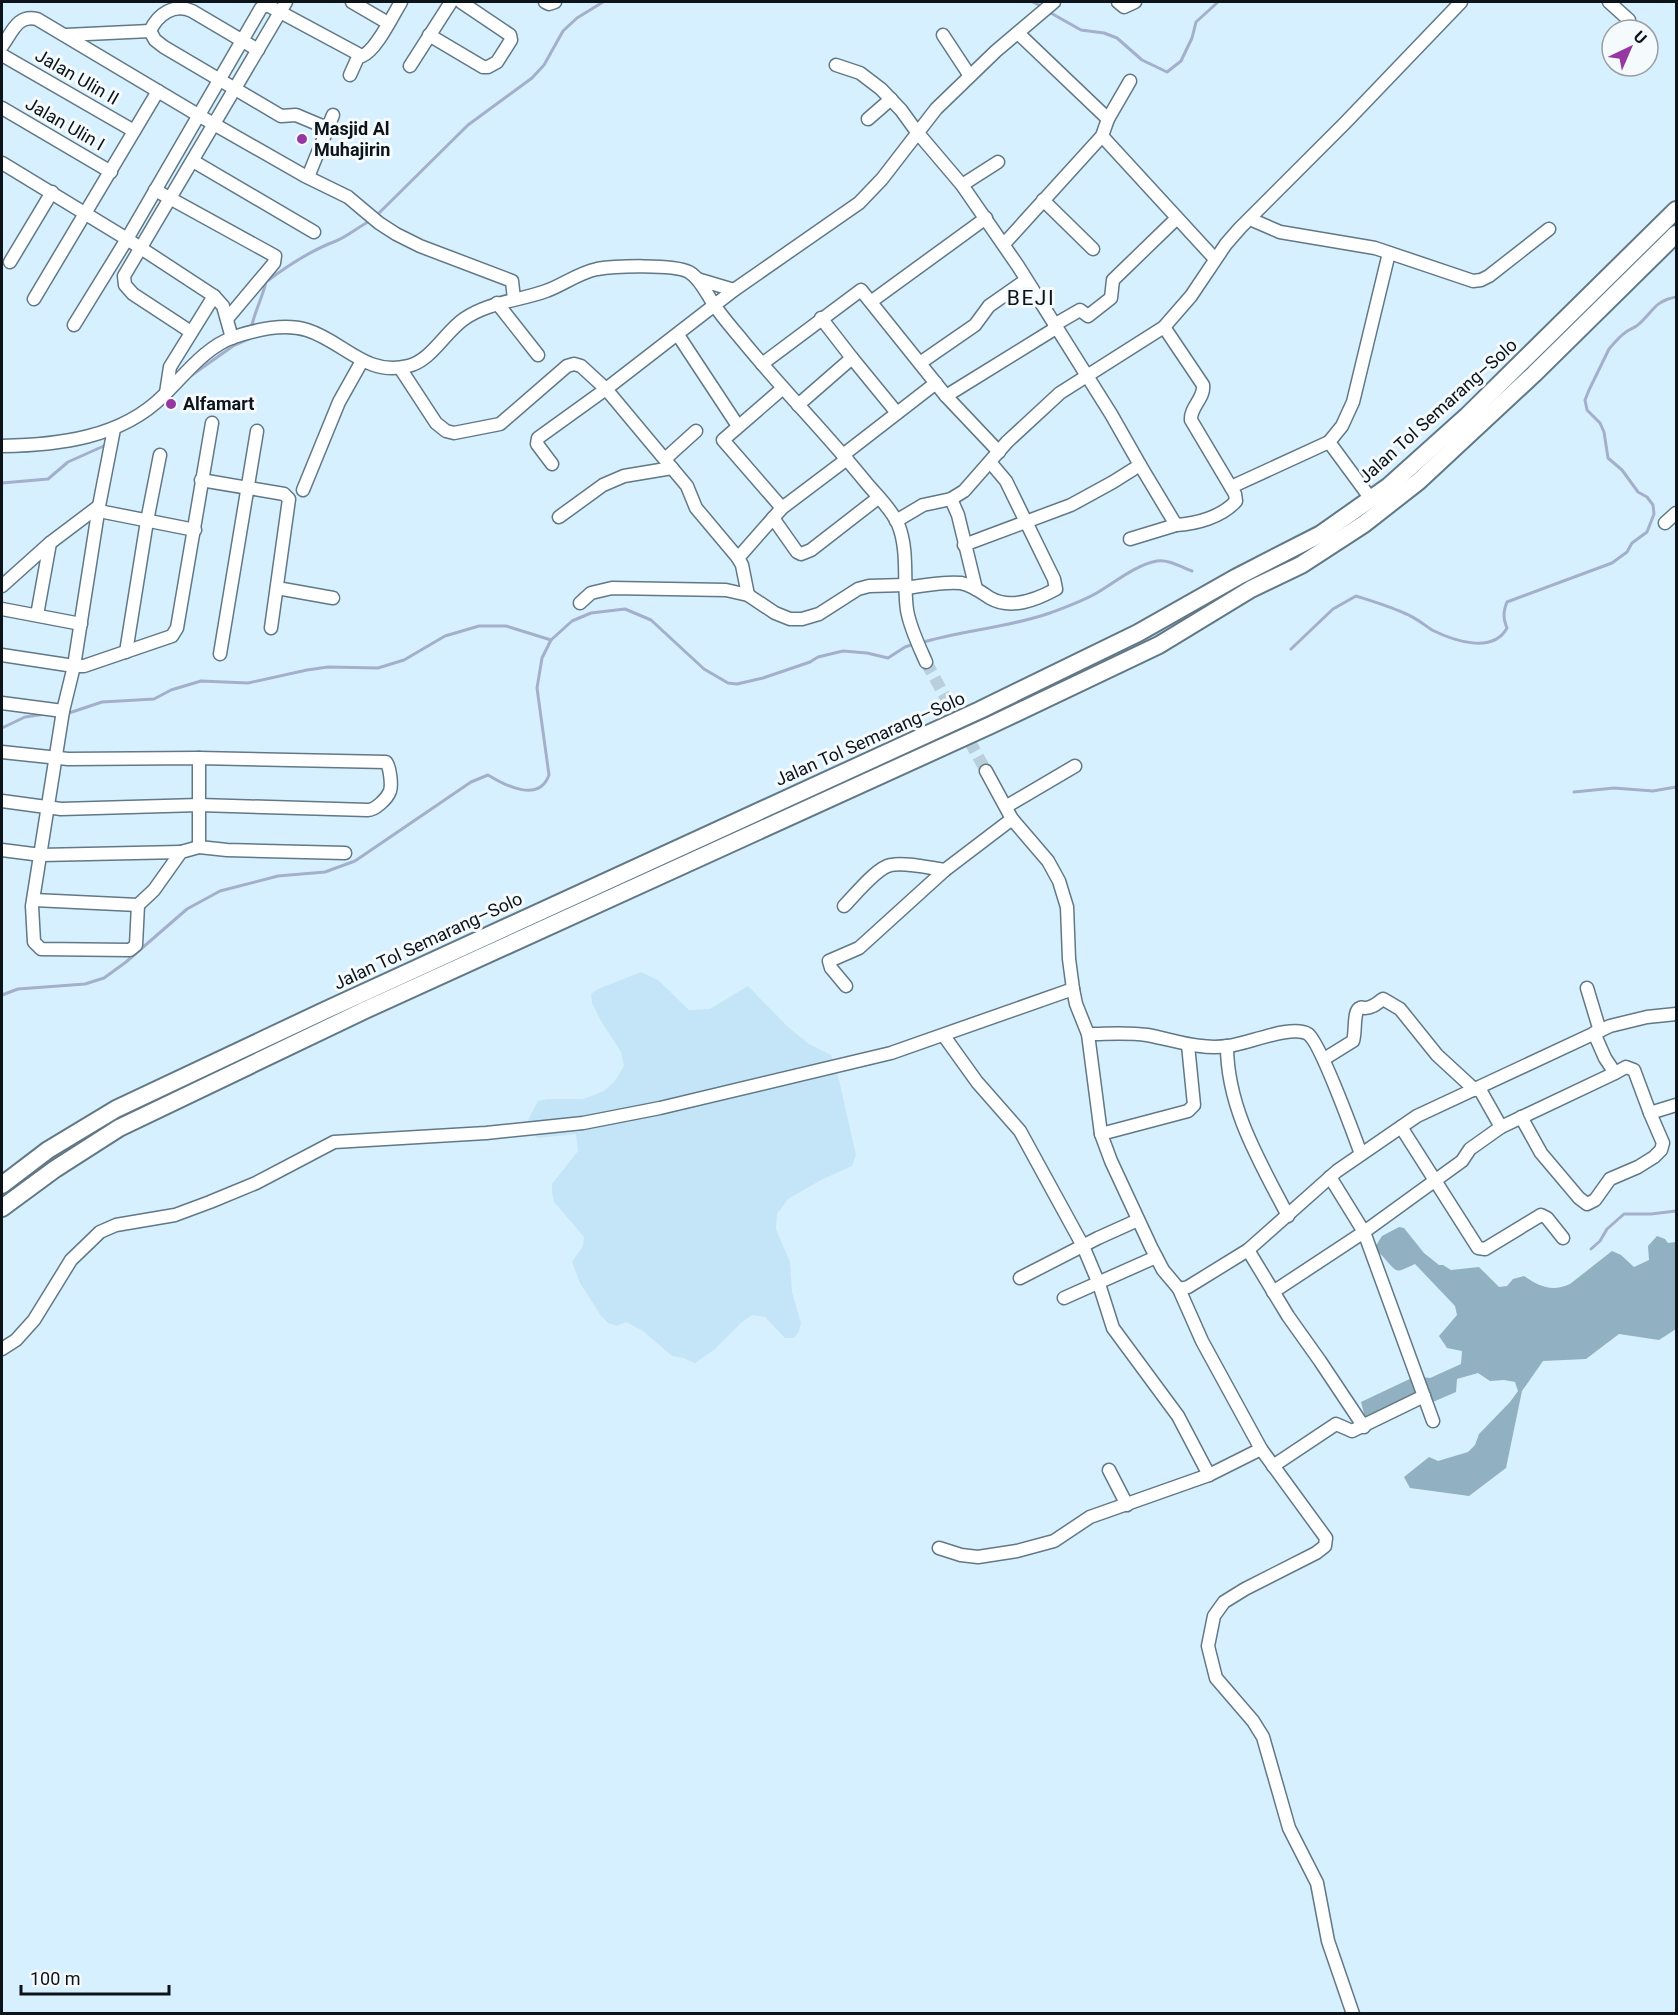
<svg xmlns="http://www.w3.org/2000/svg" width="1678" height="2015" font-family="Roboto,sans-serif">
<style>
.built{fill:#c4e5f8}
.forest{fill:#91b0c2}
.lines{fill:none;stroke-linecap:round;stroke-linejoin:round}
.stream{stroke:#a4afcb;stroke-width:3}
.minor-tunnel{stroke:#b9cfdc;stroke-width:12;stroke-dasharray:12 6;stroke-linecap:butt}
.minor-casing{stroke:#617885;stroke-width:15}
.highway-casing{stroke:#617885;stroke-width:20}
.minor{stroke:#fff;stroke-width:12}
.highway{stroke:#fff;stroke-width:16}
.poi-dot{fill:#9638a1;stroke:#f5fafd;stroke-width:2}
.labels{text-anchor:middle;stroke-width:6;stroke-linejoin:round;paint-order:stroke}
.street-label{font-size:18px;fill:#0c1419;stroke:#f5fafd}
.poi-label{font-size:18px;font-weight:bold;fill:#0c1419;stroke:#f5fafd;text-anchor:start}
.quarter-label{font-size:21px;letter-spacing:1.5px;fill:#0c1419;stroke:#f5fafd}
</style>
<rect width="100%" height="100%" fill="#d7f0ff"/>
<!-- built -->
<path class="built" d="M641,972L658,980L689,1010L710,1009L748,986L788,1027L809,1044L831,1055L839,1080L856,1155L852,1166L821,1180L788,1199L777,1214L776,1229L790,1262L792,1292L801,1323L799,1331L794,1338H785L765,1317L752,1315L741,1323L715,1349L695,1363L683,1358L672,1356L643,1331L626,1322L617,1326L608,1323L601,1316L580,1283L572,1262L583,1246L584,1237L554,1202L552,1193V1184L578,1151L576,1134L537,1138L528,1120L538,1101L547,1099H583L604,1091L614,1082L624,1066L621,1052L601,1021L592,1003L591,994L598,989Z"/>
<!-- forest -->
<path class="forest" d="M1399,1227L1404,1228L1424,1253L1439,1265H1443L1451,1270L1479,1267L1499,1287L1507,1286L1513,1279L1524,1276C1540,1287 1552,1292 1570,1284L1612,1251L1621,1255L1634,1267L1649,1260L1648,1246L1657,1236L1665,1239L1668,1243L1676,1242V1329L1659,1340L1619,1334L1586,1359L1543,1361L1522,1391L1506,1468L1469,1496L1410,1488L1404,1477L1429,1457L1438,1461L1468,1452L1475,1445L1479,1434L1510,1402L1518,1391L1515,1382L1504,1380L1490,1381L1478,1373L1457,1379L1456,1392L1433,1402L1366,1421L1361,1402L1416,1376L1430,1378L1461,1364L1462,1351L1447,1348L1439,1336L1457,1315L1455,1306L1415,1264C1396,1272 1399,1275 1385,1259C1381,1254 1378,1253 1375,1247L1382,1236Z"/>
<g class="lines">
<!-- stream -->
<g class="stream">
<path d="M1033,2L1041,6"/>
<path d="M1049,12L1081,30L1104,33L1117,38L1142,60L1167,72L1181,61L1192,38L1196,22L1218,2"/>
<path d="M377,215L468,125L532,78L544,65L563,31L577,18L603,2"/>
<path d="M251,329C254,313 262,299 266,282C287,266 312,250 336,241C348,236 358,227 370,221"/>
<path d="M192,375L233,346L249,339L250,336"/>
<path d="M2,483L48,479L68,462L106,445"/>
<path d="M920,643C963,630 1007,628 1050,613C1066,607 1086,600 1100,591C1118,580 1136,565 1157,561C1168,559 1181,567 1192,571"/>
<path d="M1291,649L1333,609L1356,596C1372,601 1389,606 1404,613C1415,617 1423,624 1432,630C1454,641 1493,654 1507,628C1503,618 1503,612 1507,602L1612,563L1627,552L1632,543L1647,532L1654,514L1653,505L1647,497L1638,492L1622,470L1608,458L1604,432L1600,423L1587,410L1585,400L1589,390L1609,349C1614,343 1620,336 1626,332C1630,329 1635,328 1639,324C1653,312 1654,301 1676,297"/>
<path d="M66,714L102,702L154,699L171,690L201,681L248,683L307,670L328,667L378,668L404,660L445,636L479,626H506L551,640"/>
<path d="M2,728L25,717L45,714"/>
<path d="M1574,792L1614,788L1653,791L1676,787"/>
<path d="M2,995L18,989L85,984L104,978L126,962L187,909L220,891L278,876L325,872L355,861L471,782L488,775C506,786 539,803 549,775L537,688L542,658L551,640L572,621L591,613L625,609L651,620L704,669L728,683L737,684L763,678L810,662L818,657L843,651L867,653L888,658L905,647L914,644"/>
<path d="M1591,1249L1600,1241L1607,1229L1624,1214H1651L1676,1211"/>
</g>
<!-- minor-tunnel -->
<path class="minor-tunnel" d="M926,662L986,771"/>
<!-- minor casing -->
<g class="minor-casing">
<g id="minor">
<path d="M352,2L388,23"/>
<path d="M545,2L549,4L555,2"/>
<path d="M1118,2L1124,7L1135,2"/>
<path d="M1609,2L1629,20"/>
<path d="M66,35L150,31"/>
<path d="M429,35L483,67H488L497,62L511,40L510,35L461,2"/>
<path d="M943,35L970,76"/>
<path d="M2,46C12,33 17,14 37,19L198,115L305,176L348,197L379,223L396,234L420,246L512,281L514,299"/>
<path d="M258,50L192,11C174,3 158,14 150,31L155,40L164,47L281,116L296,115L327,128"/>
<path d="M2,55L134,131"/>
<path d="M836,65L860,73L881,89L901,110L917,132L962,185L1018,266L1111,414L1140,465L1113,482L1071,505L964,545"/>
<path d="M410,66L451,2"/>
<path d="M350,75L359,55"/>
<path d="M2,108L111,172"/>
<path d="M868,119L891,99"/>
<path d="M1108,119L1130,81"/>
<path d="M1102,136L1215,259"/>
<path d="M193,161L314,232"/>
<path d="M2,163L127,239L214,296L223,306L232,338"/>
<path d="M308,177L333,115"/>
<path d="M962,185L998,162"/>
<path d="M155,190L275,256L274,263L227,319"/>
<path d="M1043,200L1093,249"/>
<path d="M1250,219L1280,232L1375,248L1473,281L1481,280L1489,276L1549,229"/>
<path d="M1004,244L1102,136L1108,119L1018,33"/>
<path d="M10,262L52,192"/>
<path d="M697,279L734,290"/>
<path d="M34,299L158,91"/>
<path d="M872,301L986,218"/>
<path d="M497,303L538,355"/>
<path d="M74,325L127,239L261,8L267,5L362,56C376,51 393,15 401,2"/>
<path d="M1054,325L1080,310L1088,316L1111,298L1113,280L1177,218"/>
<path d="M191,332L133,294L125,285L124,276L286,2"/>
<path d="M678,335L738,426"/>
<path d="M852,358L897,413"/>
<path d="M920,363L975,325L989,306L1026,280"/>
<path d="M762,364L861,290L946,396L999,452"/>
<path d="M400,368L436,423L446,431L454,433L500,424L567,366L574,364L581,366L606,389L687,486L696,508L738,558L782,508L847,459"/>
<path d="M166,393L170,367L214,296"/>
<path d="M946,396L1056,328"/>
<path d="M798,405L852,358L821,318"/>
<path d="M114,429L99,506L74,666L63,711L32,906L34,942L41,949L130,950L136,945L138,905"/>
<path d="M2,446C58,445 121,438 163,396C184,376 205,347 234,337C255,330 284,323 307,330C343,341 366,377 408,366C431,361 445,332 464,319C489,302 518,301 546,291C563,285 578,273 597,269C614,266 674,264 689,272C701,279 707,295 715,306C723,318 733,329 742,340C781,388 825,432 864,480C875,494 891,508 898,524C909,550 903,583 907,610C910,628 919,646 926,662"/>
<path d="M843,455L936,383"/>
<path d="M665,459L696,431"/>
<path d="M552,464L537,444L538,438L606,389L734,290L859,203L882,179L936,109L996,51L1054,2"/>
<path d="M1140,465L1176,525C1196,524 1222,517 1236,501L1235,494L1191,420C1190,407 1205,398 1203,385L1164,327"/>
<path d="M201,480L284,494L289,499L271,628"/>
<path d="M1231,487L1329,442"/>
<path d="M303,490L339,402L362,361"/>
<path d="M951,499L958,515L976,589"/>
<path d="M1371,499L1329,442L1342,426L1353,402L1389,253"/>
<path d="M782,508L723,440L783,388"/>
<path d="M99,511L195,530"/>
<path d="M559,517L603,485L624,476L672,468"/>
<path d="M773,518L797,552L801,554L811,550L878,498"/>
<path d="M896,521L923,505L951,499L964,491L1007,442L1060,393L1164,327L1191,296L1226,244L1240,228L1345,123L1461,2"/>
<path d="M1665,523L1676,513"/>
<path d="M1130,539L1176,525"/>
<path d="M738,558L742,565L748,595"/>
<path d="M2,586L50,543L99,506"/>
<path d="M277,588L333,598"/>
<path d="M905,588C923,586 943,581 961,583C972,585 981,592 990,598C1011,610 1036,600 1056,589L1054,579L1006,481L990,462"/>
<path d="M580,603L591,593L612,588L726,590L748,595L775,613L790,619H802L819,614L858,589L869,586L905,585"/>
<path d="M2,609L81,624"/>
<path d="M37,615L50,543"/>
<path d="M126,652L147,521L160,455"/>
<path d="M220,654L257,431"/>
<path d="M2,655L74,666H84L172,636L177,628L212,423"/>
<path d="M2,703L63,711"/>
<path d="M2,752L68,759L199,758L386,762C390,767 392,785 390,791C387,799 375,810 368,810L199,805L61,809L2,801"/>
<path d="M199,758V847L227,850L345,853"/>
<path d="M986,771L1012,819L1048,861L1059,881L1067,907L1069,959L1073,989L1076,1004L1088,1034L1101,1134L1111,1161L1151,1247L1163,1270L1179,1289L1188,1287L1248,1250L1337,1171L1417,1116L1610,1026L1647,1017L1676,1014"/>
<path d="M1007,806L1075,766"/>
<path d="M2,850L41,855L181,852"/>
<path d="M34,900L138,905L154,890L181,852L199,847"/>
<path d="M844,906C855,895 877,867 891,865C905,862 930,868 945,870"/>
<path d="M846,986L831,968L829,961L859,948L945,870L1012,819"/>
<path d="M1587,988L1600,1031"/>
<path d="M1594,1033L1605,1058L1615,1073L1626,1067L1634,1070L1650,1113L1676,1105"/>
<path d="M1088,1034C1107,1034 1127,1032 1147,1035C1175,1040 1199,1050 1228,1046C1247,1044 1292,1024 1308,1034C1320,1042 1354,1135 1361,1154"/>
<path d="M944,1036L977,1082L1020,1131L1083,1246L1099,1284L1113,1328L1178,1416L1209,1475"/>
<path d="M1227,1046C1227,1108 1260,1162 1288,1216"/>
<path d="M1324,1059L1353,1041C1356,1033 1353,1010 1360,1008C1362,1007 1363,1008 1365,1008C1373,1008 1377,1003 1383,999L1400,1009L1437,1055L1475,1090"/>
<path d="M1479,1088L1501,1127"/>
<path d="M1521,1117L1541,1153L1579,1198L1587,1204L1595,1200L1610,1179L1638,1167L1654,1157L1661,1150L1663,1143L1650,1113"/>
<path d="M1401,1127L1478,1248L1485,1249L1541,1215L1547,1218L1563,1238"/>
<path d="M1101,1134L1188,1111L1194,1105L1188,1045"/>
<path d="M1330,1177L1364,1232L1433,1421"/>
<path d="M1248,1250L1288,1316L1320,1361L1364,1427"/>
<path d="M1020,1278L1098,1238L1138,1220"/>
<path d="M1179,1289L1202,1341L1261,1449L1326,1538L1325,1546L1316,1553L1245,1589L1224,1602L1214,1616L1208,1646L1216,1678L1253,1721L1263,1737L1289,1828L1317,1883L1328,1941L1353,2014"/>
<path d="M1273,1292L1364,1232L1462,1161L1470,1149L1501,1127L1615,1073"/>
<path d="M1064,1298L1156,1257"/>
<path d="M2,1349L16,1340L34,1320L71,1260L100,1232L116,1225L175,1215L210,1202L256,1183L334,1142L486,1133L583,1123L660,1108L891,1053L1073,989"/>
<path d="M1273,1466L1336,1424L1352,1431L1424,1396"/>
<path d="M1109,1470L1127,1505"/>
<path d="M939,1548L961,1555L978,1557L1017,1551L1054,1541L1090,1517L1209,1475L1261,1449"/>
</g>
</g>
<!-- highway casing -->
<g class="highway-casing">
<g id="highway">
<path d="M2,1185L48,1150L116,1109L326,1010L980,710L1138,633L1237,577L1321,534L1389,486L1467,416L1676,210"/>
<path d="M2,1208L55,1169L119,1128L365,1010L991,725L1159,645L1251,589L1301,565L1364,524L1419,481L1534,374L1676,234"/>
</g>
</g>
<!-- minor -->
<use href="#minor" class="minor"/>
<!-- highway -->
<use href="#highway" class="highway"/>
</g>
<!-- markers -->
<g class="poi-dot">
<circle cx="302" cy="139" r="6"/>
<circle cx="171" cy="404" r="6"/>
</g>
<g class="labels">
<!-- street labels -->
<g class="street-label">
<text transform="translate(77 77) rotate(30)" y="6">Jalan Ulin II</text>
<text transform="translate(65 124) rotate(30)" y="6">Jalan Ulin I</text>
<text transform="translate(1438 411) rotate(-42)" y="6">Jalan Tol Semarang–Solo</text>
<text transform="translate(870 739) rotate(-24)" y="6">Jalan Tol Semarang–Solo</text>
<text transform="translate(428 941) rotate(-25)" y="6">Jalan Tol Semarang–Solo</text>
</g>
<!-- poi labels -->
<g class="poi-label">
<text x="314" y="135">Masjid Al<tspan x="314" dy="21">Muhajirin</tspan></text>
<text x="183" y="410">Alfamart</text>
</g>
<!-- quarter labels -->
<g class="quarter-label">
<text x="1031" y="305">BEJI</text>
</g>
</g>
<!-- border -->
<rect width="1678" height="2015" fill="none" stroke="#0c1419" stroke-width="6"/>
<!-- north arrow -->
<g transform="translate(1630 48) rotate(44)"><circle r="28" fill="#f5fafd" stroke="#989ea2" stroke-width="1.5"/>
<path d="M0-4.5L10 22L0 15L-10 22Z" fill="#9638a1"/>
<text y="-9" font-size="16" font-weight="bold" text-anchor="middle" fill="#0c1419">U</text>
</g>
<!-- scale -->
<path d="M21 1985v9h148v-9" fill="none" stroke="#0c1419" stroke-width="3"/>
<text x="30" y="1985" font-size="18" fill="#0c1419" stroke="#f5fafd" stroke-width="4.5" paint-order="stroke">100 m</text>
</svg>
